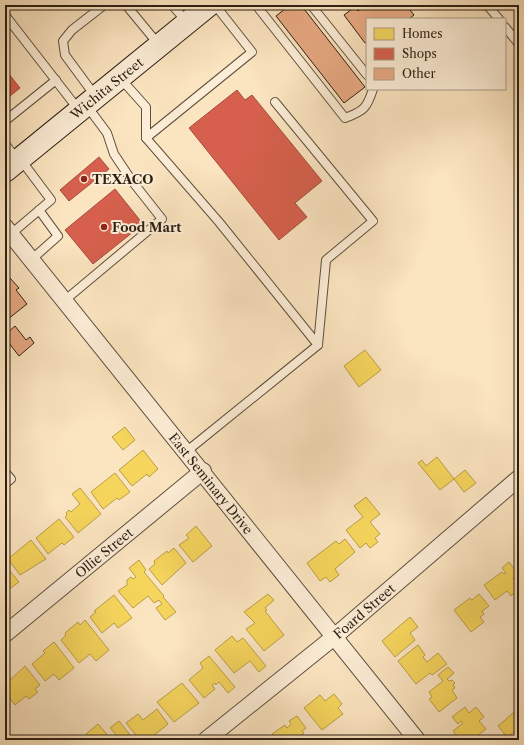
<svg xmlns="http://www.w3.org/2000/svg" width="524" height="745" font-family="'Libre Caslon Text',serif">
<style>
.homes{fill:#f6d55c;stroke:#b99e46}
.shops{fill:#d6604d;stroke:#a34c3b}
.building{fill:#e9a983;stroke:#2b1f12}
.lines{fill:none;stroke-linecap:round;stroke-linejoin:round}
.service-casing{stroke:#5f503e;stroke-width:10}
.minor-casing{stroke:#5f503e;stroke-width:18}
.secondary-casing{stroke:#2b1f12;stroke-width:24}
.service{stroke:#fcedd6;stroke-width:8}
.minor{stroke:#fcedd6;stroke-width:16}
.secondary{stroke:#fcedd6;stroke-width:22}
.poi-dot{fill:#8f2418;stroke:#fcedd6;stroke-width:1.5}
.labels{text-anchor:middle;stroke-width:4;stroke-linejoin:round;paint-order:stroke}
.street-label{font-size:13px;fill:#2b1f12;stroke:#fcedd6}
.poi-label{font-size:13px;font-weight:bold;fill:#2b1f12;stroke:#fcedd6;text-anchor:start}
</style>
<rect width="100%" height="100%" fill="#fbe4c0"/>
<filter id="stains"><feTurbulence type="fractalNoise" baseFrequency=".005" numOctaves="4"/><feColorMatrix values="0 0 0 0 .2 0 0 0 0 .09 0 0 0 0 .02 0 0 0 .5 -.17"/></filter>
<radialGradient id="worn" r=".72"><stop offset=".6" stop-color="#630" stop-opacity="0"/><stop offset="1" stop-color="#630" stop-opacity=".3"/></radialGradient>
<!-- homes -->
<g class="homes">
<path d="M365,350L381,370L359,387L344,366Z"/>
<path d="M125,427L135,440L123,450L112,437Z"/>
<path d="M143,450L158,469L149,477L147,474L132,486L119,470Z"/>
<path d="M437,457L454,479L465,470L476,483L464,492L454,479L440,490L418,463L422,460L426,466Z"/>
<path d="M115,473L130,492L119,500L117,498L103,509L91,492Z"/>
<path d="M80,488L101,514L78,533L65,517L67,515L66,513L69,510L71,512L80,504L72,494Z"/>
<path d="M366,497L380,514L370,522L380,534L375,538L378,542L370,548L366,543L360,548L346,530L363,517L354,506Z"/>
<path d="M59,519L74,537L64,545L62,543L48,554L36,538Z"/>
<path d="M196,526L212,546L193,562L179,545L189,538L186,535Z"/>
<path d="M345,539L355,552L335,569L339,575L330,582L326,577L320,581L307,563L336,541L339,544Z"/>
<path d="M31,540L46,559L20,575L8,559Z"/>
<path d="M174,548L186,563L162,585L149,569L155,564L154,561L167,551L168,553Z"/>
<path d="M139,560L146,570L144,572L164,596L163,597L176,612L165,620L156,608L162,604L159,600L154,603L148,596L133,608L118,591L127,585V580L131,577L133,579L136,577L129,568Z"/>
<path d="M509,562L518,574L513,578L519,586V589L511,596L507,591L495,600L484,585L502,572L504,574L506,573L502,568Z"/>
<path d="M5,565L19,582L8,590L5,587Z"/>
<path d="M268,594L274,600L265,608L267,610L265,611L284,635L264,651L246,629L255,623L244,612Z"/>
<path d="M479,594L489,606L482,611L484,614L480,617L484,622L471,632L454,610L470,598L472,600Z"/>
<path d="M114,595L132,618L118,628L114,623L102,633L90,617L96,612L94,611Z"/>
<path d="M410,617L418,627L410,633L415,640L395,657L382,641Z"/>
<path d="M85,620L109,650L96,661L90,654L79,663L61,640L66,635L65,633L78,622L80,625Z"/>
<path d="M232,636L237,642L243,638L266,666L259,672L250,661L234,673L215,650Z"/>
<path d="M54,642L74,668L59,680L54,674L45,681L32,664L45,653L43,651Z"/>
<path d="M418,645L425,655L423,657L427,662L438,653L447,664L432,675L430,673L416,684L398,661Z"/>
<path d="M209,656L235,687L228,693L219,682L216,685L215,683L212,685L215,689L204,698L189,680L203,668L200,663Z"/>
<path d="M25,666L40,685L35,689L38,692L29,699L26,696L15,705L5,692V685Z"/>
<path d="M448,667L454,673L447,679L449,681L452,680L455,683L453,685L455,688L452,690L457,698L439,712L429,699L432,697L429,692L443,681L438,675Z"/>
<path d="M182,683L199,703L174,722L157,702Z"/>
<path d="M334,694L342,704L338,708L343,714L322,730L304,708L320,695L325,701Z"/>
<path d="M5,702L10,708L5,712L10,717L5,721Z"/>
<path d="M465,707L469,713L476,707L484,717L479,721L486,729L472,740H460L453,731L463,723L461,721L458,724L452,717Z"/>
<path d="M519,708V728L507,737L498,726Z"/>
<path d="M157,709L168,724L148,740H140L126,723L138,714L143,720Z"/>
<path d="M297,716L306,728L302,731L304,733L301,735L303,737L299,740H277L272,734L285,725L287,728L291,724L289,721Z"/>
<path d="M119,721L134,740H115L118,737L110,728Z"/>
<path d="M98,724L112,740H91L86,734Z"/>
</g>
<!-- shops -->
<g class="shops">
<path d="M5,69L20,88L5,100Z"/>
<path d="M237,90L245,100L252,95L322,181L295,203L307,217L279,240L189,128Z"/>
<path d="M99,157L109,169L69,201L60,190Z"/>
<path d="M115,189L143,224L93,264L65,230Z"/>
</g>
<!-- building -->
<g class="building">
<path d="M290,5H301L365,87L344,103L276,16Z"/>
<path d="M366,5H406L414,15L409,19H367V42L365,43L344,15L355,7L358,11Z"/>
<path d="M10,278L19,288L16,290L27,304L8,319L5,315V281Z"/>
<path d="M15,326L26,340L30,337L34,343L19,356L5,338V335Z"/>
</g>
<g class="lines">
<!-- service casing -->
<g class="service-casing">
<g id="service">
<path d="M126,5L159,45"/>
<path d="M172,5L187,22"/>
<path d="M256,5L345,118C364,111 367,108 373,89"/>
<path d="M311,5L367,75"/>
<path d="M487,5L499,19"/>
<path d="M5,15L78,109"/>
<path d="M505,27L519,44"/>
<path d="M120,78L146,107V138L219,222L318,345"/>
<path d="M96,97L65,55L63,41L72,30L104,5"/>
<path d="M5,121L56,80"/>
<path d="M146,138L252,52L215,5"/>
<path d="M5,144L17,159"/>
<path d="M11,234L51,200L21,160"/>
<path d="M31,260L58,236L39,210"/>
<path d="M64,301L162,219L132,181L114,154L107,133L87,106"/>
<path d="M187,451L318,345L326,260L373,221L275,102"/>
<path d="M5,472L11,479L5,484"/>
</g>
</g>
<!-- minor casing -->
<g class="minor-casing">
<g id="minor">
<path id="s1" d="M5,227L417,740"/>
<path id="s2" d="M5,634L203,471"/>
<path id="s3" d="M206,740L334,637L519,478"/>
</g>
</g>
<!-- secondary casing -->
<g class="secondary-casing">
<g id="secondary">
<path id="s4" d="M5,171L209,5"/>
</g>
</g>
<!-- service -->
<use href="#service" class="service"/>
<!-- minor -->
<use href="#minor" class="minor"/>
<!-- secondary -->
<use href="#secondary" class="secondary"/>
</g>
<!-- markers -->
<g class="poi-dot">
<circle cx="84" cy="179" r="4"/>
<circle cx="104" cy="227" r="4"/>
</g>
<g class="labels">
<!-- street labels -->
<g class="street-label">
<text dy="5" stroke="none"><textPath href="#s4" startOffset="131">Wichita Street</textPath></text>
<text dy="5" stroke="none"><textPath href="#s1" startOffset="329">East Seminary Drive</textPath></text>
<text dy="5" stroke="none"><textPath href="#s2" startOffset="128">Ollie Street</textPath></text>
<text dy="5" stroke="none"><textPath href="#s3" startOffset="204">Foard Street</textPath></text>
</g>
<!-- poi labels -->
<g class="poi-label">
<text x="92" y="184">TEXACO</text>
<text x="112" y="232">Food Mart</text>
</g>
</g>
<!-- margin -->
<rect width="524" height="745" fill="none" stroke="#fbe4c0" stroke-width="20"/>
<rect x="6" y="6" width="512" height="733" fill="none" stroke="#2b1f12" stroke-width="2"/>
<rect x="10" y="10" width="504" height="725" fill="none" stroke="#2b1f12"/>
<!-- legend -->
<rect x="366" y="18" width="140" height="72" fill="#fcedd6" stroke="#a89b88"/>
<rect x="374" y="28" width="20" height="12" fill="#f6d55c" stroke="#a89b88"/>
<text x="402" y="38" font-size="12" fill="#2b1f12">Homes</text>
<rect x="374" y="48" width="20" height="12" fill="#d6604d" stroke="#a89b88"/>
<text x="402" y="58" font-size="12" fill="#2b1f12">Shops</text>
<rect x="374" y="68" width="20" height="12" fill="#e9a983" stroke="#a89b88"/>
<text x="402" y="78" font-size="12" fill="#2b1f12">Other</text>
<rect width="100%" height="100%" filter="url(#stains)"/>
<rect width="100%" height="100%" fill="url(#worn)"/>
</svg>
